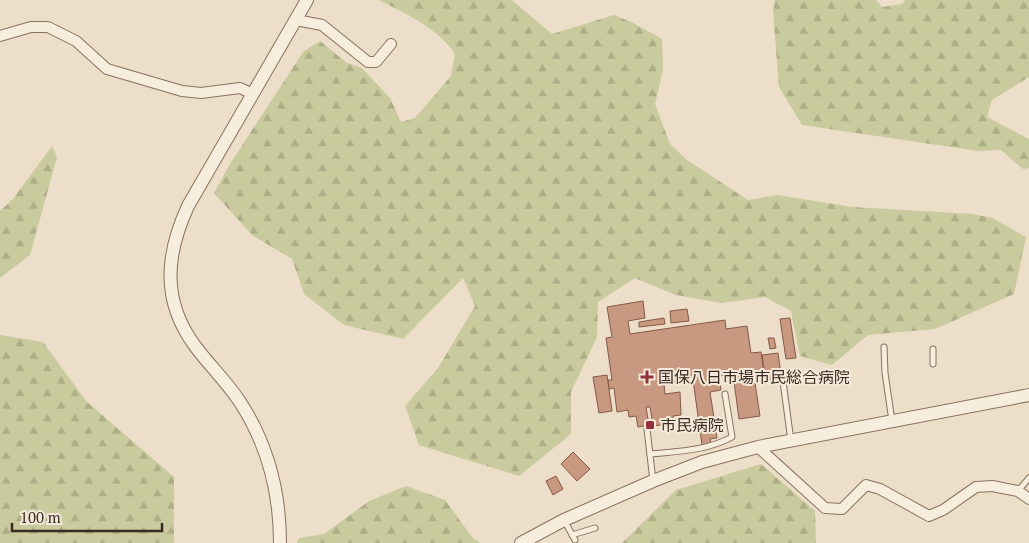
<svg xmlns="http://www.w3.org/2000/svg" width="1029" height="543" font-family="'PT Serif','Noto Sans JP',serif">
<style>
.forest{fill:url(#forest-firs)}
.building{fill:#c89881;stroke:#855946}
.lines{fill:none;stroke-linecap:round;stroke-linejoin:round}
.service-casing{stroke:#88715f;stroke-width:7}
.minor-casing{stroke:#88715f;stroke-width:12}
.tertiary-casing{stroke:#88715f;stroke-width:14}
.service{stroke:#f7eddc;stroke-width:5}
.minor{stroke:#f7eddc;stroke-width:10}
.tertiary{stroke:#f7eddc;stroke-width:12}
.poi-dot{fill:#93323c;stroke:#f4e9d8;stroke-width:2}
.labels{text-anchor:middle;stroke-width:4;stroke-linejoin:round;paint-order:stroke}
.poi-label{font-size:16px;fill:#392b21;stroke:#f4e9d8;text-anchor:start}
</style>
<defs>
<pattern id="forest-firs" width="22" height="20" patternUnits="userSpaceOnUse" patternTransform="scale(1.25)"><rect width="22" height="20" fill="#c9ca9d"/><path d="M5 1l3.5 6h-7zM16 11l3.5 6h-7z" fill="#adae87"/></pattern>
</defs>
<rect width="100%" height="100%" fill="#ecdec9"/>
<!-- forest -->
<g class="forest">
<path d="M379,0H512L552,34L614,15L633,23L662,39L663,70L655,104L670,144L687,160L748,200L777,195L853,207L973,214L992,218L1026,237L1014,294L935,329L868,335L832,365L800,356L791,311L765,297L721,303L676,295L635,278L598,302L597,337L571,392V434L519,476L419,445L405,406L438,368L475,306L463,278L403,339L344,325L304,294L292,259L252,235L214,193L230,164L303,52L320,41L347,63L362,68L390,98L401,122L415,118L451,76L455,54C438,28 406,14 379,0Z"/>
<path d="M775,0H876L882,7L902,4L905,0H1029V77L992,100L987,117L1029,139V168L1023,169L1001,150L978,151L802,125L779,87L773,12Z"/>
<path d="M52,146L57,157L30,255L0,278V211L13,199Z"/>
<path d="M0,335L43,342L86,401L174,477V543H0Z"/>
<path d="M761,464L815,511L816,543H622L676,490Z"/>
<path d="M406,486L445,500L472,537L481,543H297L299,538L324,534L369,501Z"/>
</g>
<!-- building -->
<g class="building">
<path d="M643,301L645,318L628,321L630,334L725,320L726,329L747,326L751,353L761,352L765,381L755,383L760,416L739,419L733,374L719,376L721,390L710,392L717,438L710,439L711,444L702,445L693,380L664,384L665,394L680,392L681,415L673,416L674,423L653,426L650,407H646L649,425L638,427L636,416L629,417L628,410L617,412L614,388L609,389L608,380H612L606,338L612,337L607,307Z"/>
<path d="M687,309L689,321L671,323L670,311Z"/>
<path d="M664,318L665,324L639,327V322Z"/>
<path d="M790,318L796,358L786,359L780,319Z"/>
<path d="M768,338H774L776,348L770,349Z"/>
<path d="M778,353L782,381L766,383L762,355Z"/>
<path d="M607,375L612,411L599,413L593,377Z"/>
<path d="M573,452L590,469L577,481L561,464Z"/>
<path d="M556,476L563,489L553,495L546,481Z"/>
</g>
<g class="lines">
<!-- service casing -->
<g class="service-casing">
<g id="service">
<path d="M884,347L885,373L892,421"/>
<path d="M933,364V349"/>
<path d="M782,374L791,441"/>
<path d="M647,429L653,481"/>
<path d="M650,454C679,451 706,451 732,437L725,394"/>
<path d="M1018,491L1029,478"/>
<path d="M564,520L575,540"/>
<path d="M572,535L595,528"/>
</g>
</g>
<!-- minor casing -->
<g class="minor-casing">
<g id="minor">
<path d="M296,20L322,25L368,62H376L391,44"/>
<path d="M0,36L31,27H48L76,41L107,69L182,91L201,93L240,88L253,94"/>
<path d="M758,447L825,508L842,509L866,485L880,489L929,516L943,510L976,487L992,486L1018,491L1029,499"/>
</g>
</g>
<!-- tertiary casing -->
<g class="tertiary-casing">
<g id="tertiary">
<path d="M280,543C280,493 268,445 240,402C227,382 209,365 195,346C161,300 166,254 188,206L307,0"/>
<path d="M521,543L564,520L653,481L702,462L758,447L1029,395"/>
</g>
</g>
<!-- service -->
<use href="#service" class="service"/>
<!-- minor -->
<use href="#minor" class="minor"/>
<!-- tertiary -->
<use href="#tertiary" class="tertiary"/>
</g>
<!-- markers -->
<g class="poi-dot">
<path d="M644.5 369.5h5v5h5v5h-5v5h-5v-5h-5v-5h5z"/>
<rect x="645" y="420" width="10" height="10" rx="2.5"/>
</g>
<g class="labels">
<!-- poi labels -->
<g class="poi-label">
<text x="658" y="383">国保八日市場市民総合病院</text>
<text x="660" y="431">市民病院</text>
</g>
</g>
<!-- scale -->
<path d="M12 523v8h150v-8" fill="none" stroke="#392b21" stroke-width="2.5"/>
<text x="20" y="523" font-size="15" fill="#392b21" stroke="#f4e9d8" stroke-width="4" paint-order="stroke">100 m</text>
</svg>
